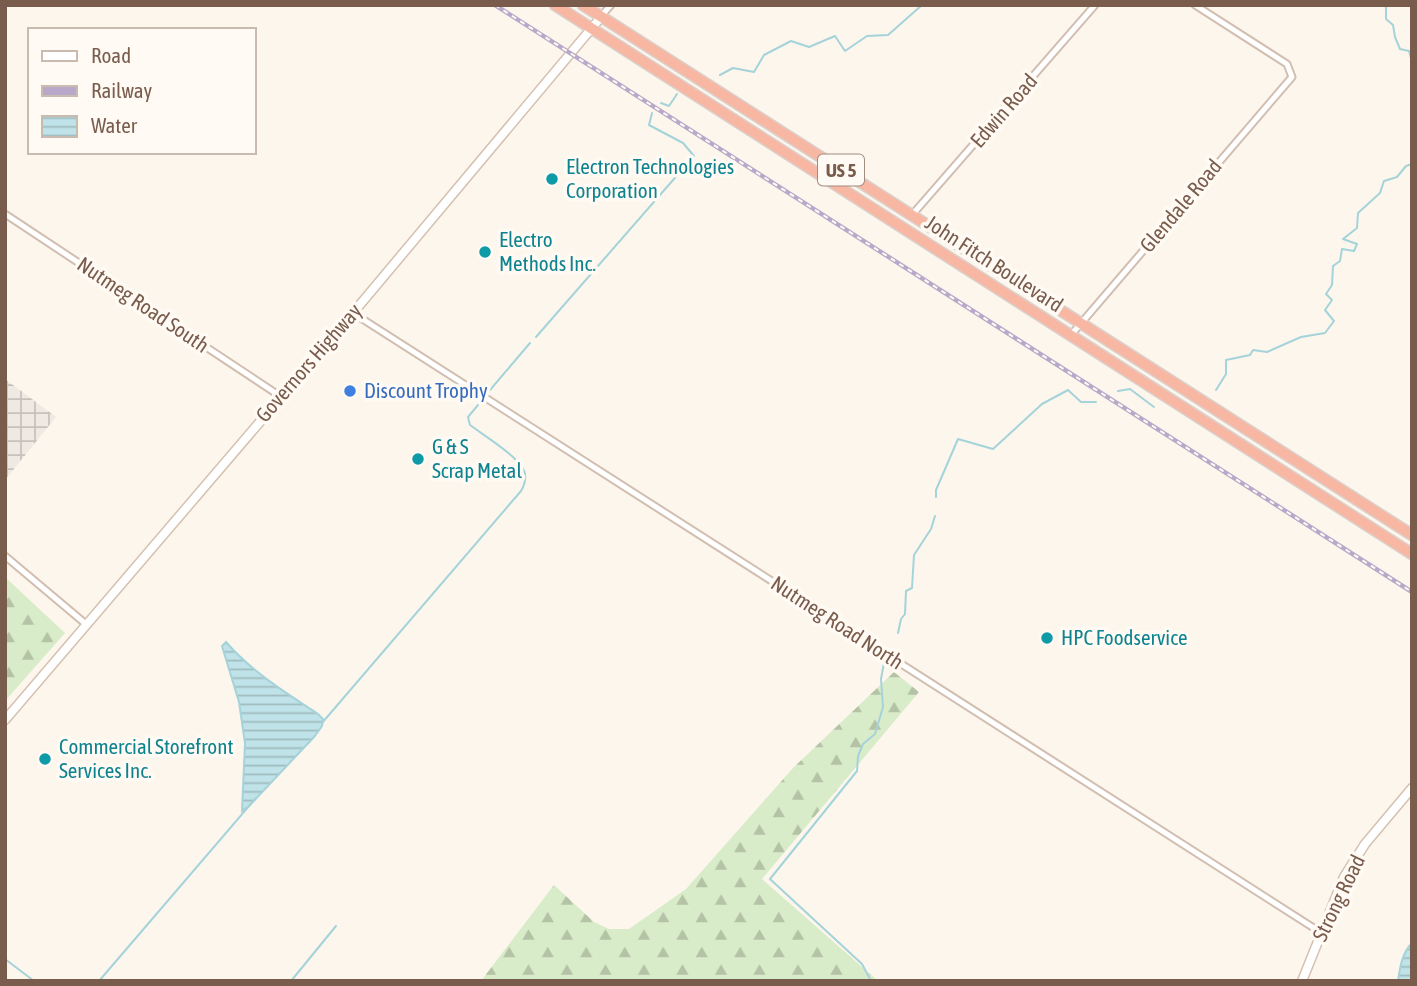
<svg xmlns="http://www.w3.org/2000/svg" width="1417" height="986" font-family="'Asap Condensed',sans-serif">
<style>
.industrial{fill:url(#industrial-grid)}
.forest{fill:url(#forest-firs)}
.water{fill:url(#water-rules);stroke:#a5d3da;stroke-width:2}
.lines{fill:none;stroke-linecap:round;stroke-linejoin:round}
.stream{stroke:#a5d3da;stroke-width:2}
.street-casing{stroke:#d1beb0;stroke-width:9}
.secondary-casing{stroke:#d6c0b0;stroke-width:11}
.highway-casing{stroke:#dad1cd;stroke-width:13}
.street{stroke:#fff;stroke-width:5}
.secondary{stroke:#fff;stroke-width:8}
.highway{stroke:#f7b7a3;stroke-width:10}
.rail-casing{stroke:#b9a8c9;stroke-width:4.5}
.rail{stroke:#fffaf3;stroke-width:2;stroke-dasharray:5;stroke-linecap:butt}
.culture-dot{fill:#0f9aa8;stroke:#fffaf3;stroke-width:2.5}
.shop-dot{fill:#3f7fe0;stroke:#fffaf3;stroke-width:2.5}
.labels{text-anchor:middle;stroke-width:7;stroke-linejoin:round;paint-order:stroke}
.shield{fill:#fffaf3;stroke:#a28b7f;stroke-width:2}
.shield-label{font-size:19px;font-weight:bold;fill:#7a5c4d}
.street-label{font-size:21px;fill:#7a5c4d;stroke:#fffaf3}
.culture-label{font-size:21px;fill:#0d838f;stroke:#fffaf3;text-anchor:start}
.shop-label{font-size:21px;fill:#366cbe;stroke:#fffaf3;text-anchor:start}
</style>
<defs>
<pattern id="industrial-grid" width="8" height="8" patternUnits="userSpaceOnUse" patternTransform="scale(1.75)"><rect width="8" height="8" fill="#efe9e4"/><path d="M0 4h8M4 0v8" fill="none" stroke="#c7c0bb"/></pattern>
<pattern id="forest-firs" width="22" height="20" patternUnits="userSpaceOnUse" patternTransform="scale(1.75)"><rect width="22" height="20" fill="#d8ecc9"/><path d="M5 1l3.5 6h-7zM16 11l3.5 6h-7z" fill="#b4c2a5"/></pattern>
<pattern id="water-rules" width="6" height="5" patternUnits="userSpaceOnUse" patternTransform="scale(1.75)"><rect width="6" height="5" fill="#bfe3e8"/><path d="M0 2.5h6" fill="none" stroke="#a0bbbe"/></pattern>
</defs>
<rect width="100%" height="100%" fill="#fdf6ec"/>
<!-- industrial -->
<path class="industrial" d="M5,379L56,417L5,480Z"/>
<!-- forest -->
<g class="forest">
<path d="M5,577L65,633L5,701Z"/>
<path d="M894,672L919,692L762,879L878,981H481L554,885L594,922L609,929H629L686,889L793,768Z"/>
</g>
<!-- water -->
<g class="water">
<path d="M226,642C252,672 286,693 318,714L323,719L322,726L314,737L249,806L242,811L245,743L239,702L222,646Z"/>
<path d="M1412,943V981H1398C1400,967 1402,953 1412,943Z"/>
</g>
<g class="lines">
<!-- stream -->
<g class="stream">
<path d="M1383,5L1386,7V19L1393,25L1395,37L1400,49L1409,51L1412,62"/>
<path d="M720,75L733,68L754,72L764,55L791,41L809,47L835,36L845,51L867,36L888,35L922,5"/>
<path d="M661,103L669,106L677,94"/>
<path d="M536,337L694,156L683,143L649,125L652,113"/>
<path d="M490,390L530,343"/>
<path d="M1216,390L1226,374V360L1250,355L1253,350L1267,352L1301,337L1325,333L1334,321L1325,310L1332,300L1326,294L1332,285L1333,266L1340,261L1342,249L1354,251L1357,244L1343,239L1357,228L1358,213L1380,193L1384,181L1397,177L1406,166L1412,164"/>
<path d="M1118,391L1130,389L1154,407"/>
<path d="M936,497V490L958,439L993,449L1042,404L1068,390L1081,402H1096"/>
<path d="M898,633L901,619L905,614L906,591L912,588L914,555L931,529L935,516"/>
<path d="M322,723L521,491C524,486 526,481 525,474C523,459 483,435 470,425L468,417L478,405"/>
<path d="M5,959L34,981"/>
<path d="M99,981L256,798"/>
<path d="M291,981L336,926"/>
<path d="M871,981L862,964L770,879L857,771L858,756L863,744L875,734L883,707L881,679L884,663"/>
</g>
<!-- street casing -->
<g class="street-casing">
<g id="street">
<path d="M601,16L611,5"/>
<path d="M5,214L280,396"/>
<path d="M912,215L1095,5"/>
<path d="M353,313L1320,932"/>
<path d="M1071,335L1292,77L1287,64L1195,5"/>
<path d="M5,556L87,625"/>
</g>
</g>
<!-- secondary casing -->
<g class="secondary-casing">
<g id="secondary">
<path d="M5,720L353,313L601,17"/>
<path d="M1302,981L1344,877L1365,844L1412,788"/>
</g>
</g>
<!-- highway casing -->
<g class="highway-casing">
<g id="highway">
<path d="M555,5L1412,554"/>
<path d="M583,5L1412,535"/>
</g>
</g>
<!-- street -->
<use href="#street" class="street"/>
<!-- secondary -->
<use href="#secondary" class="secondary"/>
<!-- highway -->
<use href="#highway" class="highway"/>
<!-- rail casing -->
<g class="rail-casing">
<path id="rail" d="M495,5L1412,592"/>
</g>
<!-- rail -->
<use href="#rail" class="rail"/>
</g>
<!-- markers -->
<g class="culture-dot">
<circle cx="552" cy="179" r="7"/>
<circle cx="485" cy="252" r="7"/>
<circle cx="418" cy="459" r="7"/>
<circle cx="1047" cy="638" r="7"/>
<circle cx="45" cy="759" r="7"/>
</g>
<circle class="shop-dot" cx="350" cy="391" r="7"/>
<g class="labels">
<!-- shield labels -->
<rect class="shield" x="818" y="154.5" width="46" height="31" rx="5"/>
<g class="shield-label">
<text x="841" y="177">US 5</text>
</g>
<!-- street labels -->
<g class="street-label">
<text transform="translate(1004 111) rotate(-49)" y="7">Edwin Road</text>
<text transform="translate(1181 206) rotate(-50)" y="7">Glendale Road</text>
<text transform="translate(994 264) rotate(33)" y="7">John Fitch Boulevard</text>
<text transform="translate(143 305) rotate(34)" y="7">Nutmeg Road South</text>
<text transform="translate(309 363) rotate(-49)" y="7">Governors Highway</text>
<text transform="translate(837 623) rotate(33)" y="7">Nutmeg Road North</text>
<text transform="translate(1339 898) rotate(-64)" y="7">Strong Road</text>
</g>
<!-- culture labels -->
<g class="culture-label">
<text x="566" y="174">Electron Technologies<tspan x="566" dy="24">Corporation</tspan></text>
<text x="499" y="247">Electro<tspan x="499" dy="24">Methods Inc.</tspan></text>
<text x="432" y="454">G &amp; S<tspan x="432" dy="24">Scrap Metal</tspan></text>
<text x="1061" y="645">HPC Foodservice</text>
<text x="59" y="754">Commercial Storefront<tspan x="59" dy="24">Services Inc.</tspan></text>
</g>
<!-- shop labels -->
<g class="shop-label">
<text x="364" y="398">Discount Trophy</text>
</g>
</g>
<!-- border -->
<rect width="1417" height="986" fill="none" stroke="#7a5c4d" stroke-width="14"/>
<!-- legend -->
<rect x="28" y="28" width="228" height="126" fill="#fffaf3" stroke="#cabbb1" stroke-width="2"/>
<rect x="42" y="51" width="35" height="10" fill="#ffffff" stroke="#cabbb1" stroke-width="2"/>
<text x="91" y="63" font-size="21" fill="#7a5c4d">Road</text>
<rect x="42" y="86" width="35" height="10" fill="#b9a8c9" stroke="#cabbb1" stroke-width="2"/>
<text x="91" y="98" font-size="21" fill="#7a5c4d">Railway</text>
<rect x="42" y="116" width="35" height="21" fill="url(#water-rules)" stroke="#cabbb1" stroke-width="2"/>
<text x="91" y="133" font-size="21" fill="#7a5c4d">Water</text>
</svg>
